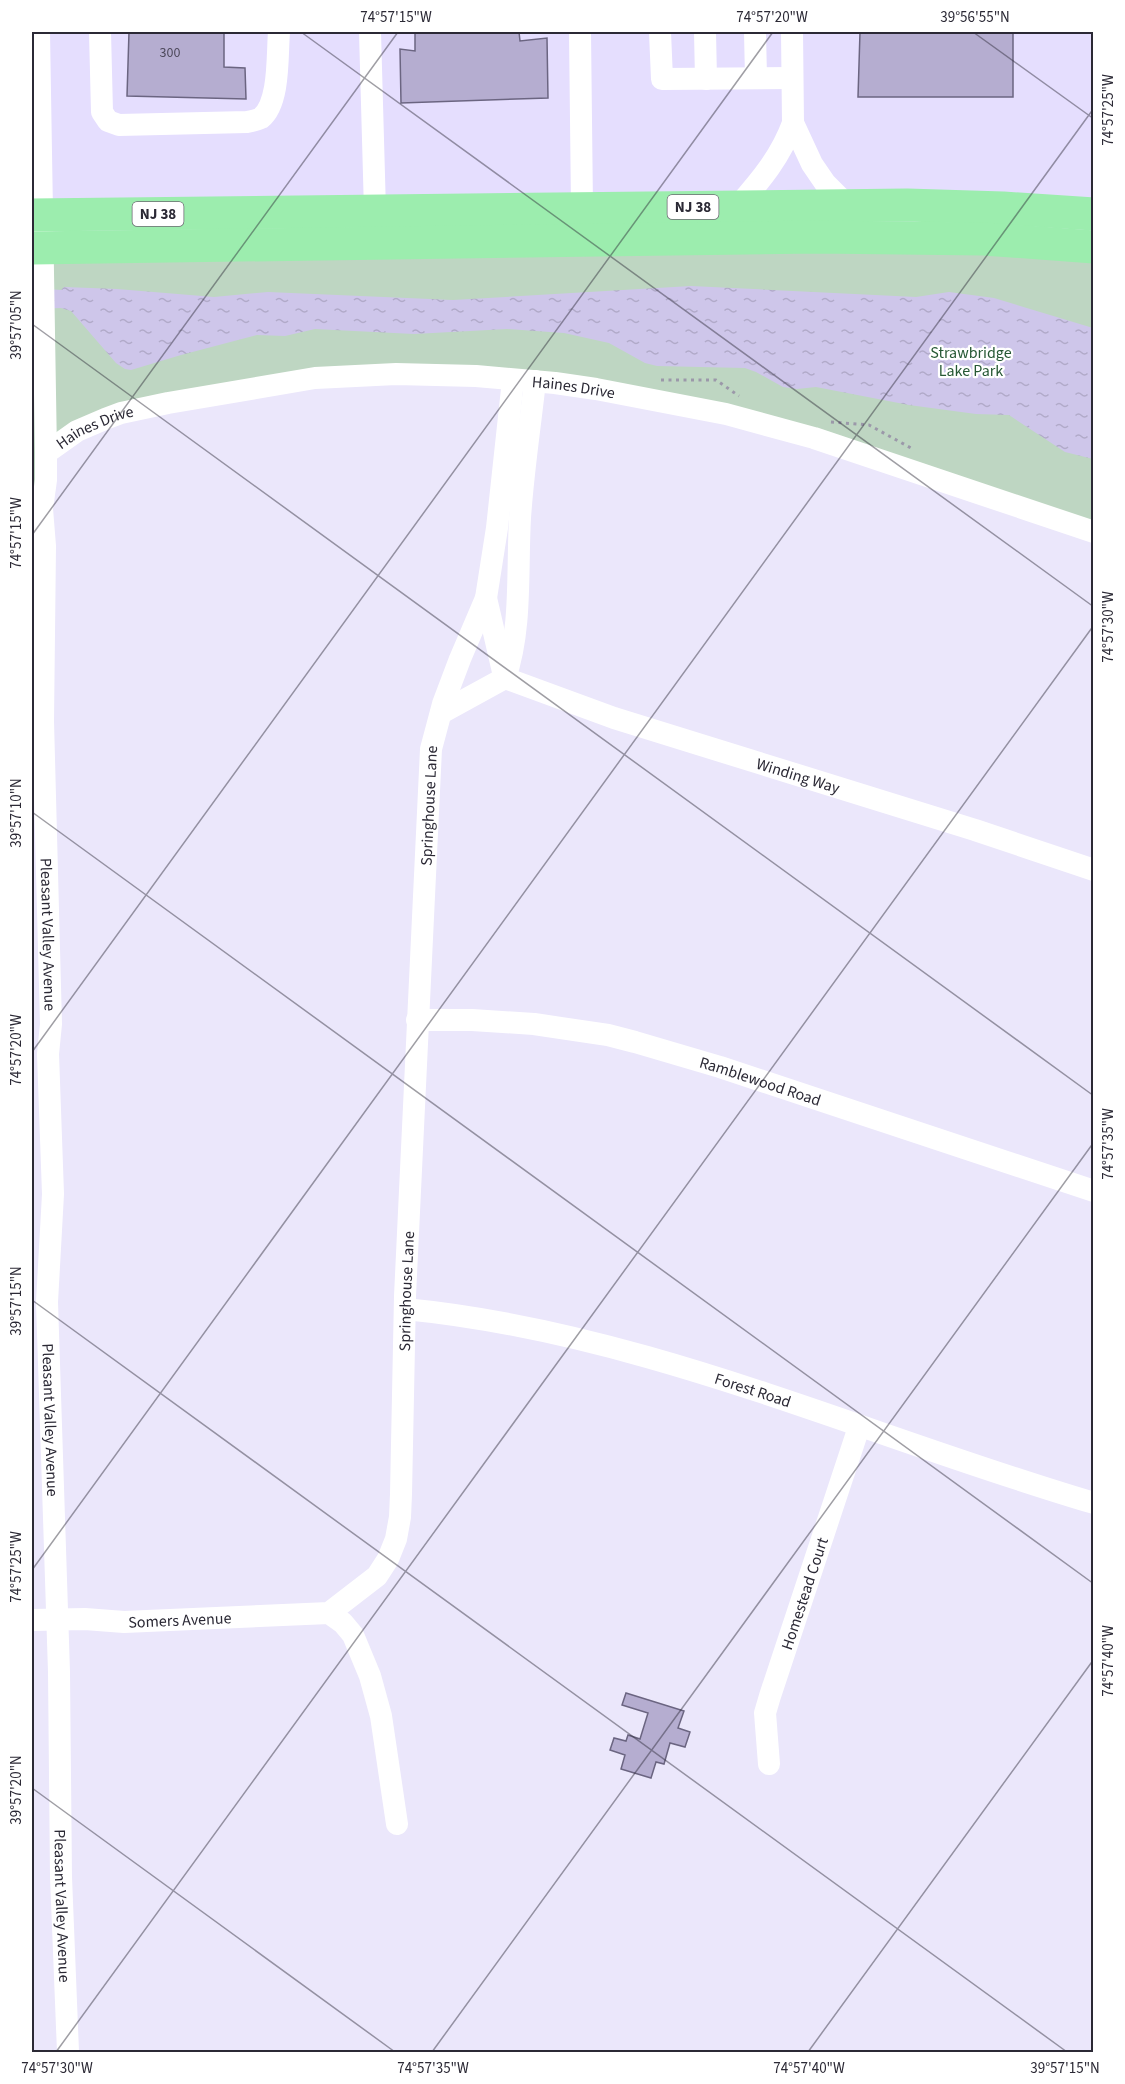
<svg xmlns="http://www.w3.org/2000/svg" width="1125" height="2084" font-family="'Source Sans 3',sans-serif">
<style>
.built{fill:#e5defe}
.park{fill:#bed6c2}
.water{fill:url(#water-ripples)}
.building{fill:#b5add0;stroke:#6b6581;stroke-width:1.5}
.lines{fill:none;stroke-linecap:round;stroke-linejoin:round}
.path{stroke:#9b98a9;stroke-width:3;stroke-dasharray:3 4.5;stroke-linecap:butt}
.minor{stroke:#fff;stroke-width:22}
.highway{stroke:#9cedae;stroke-width:33}
.ticks{fill:none;stroke:#2b2935;stroke-width:1.5;stroke-opacity:0.45}
.labels{text-anchor:middle;stroke-width:4.5;stroke-linejoin:round;paint-order:stroke}
.number-label{font-size:14px;fill:#4e4a5c}
.shield{fill:#fff;stroke:#6b6972;stroke-width:1.5}
.shield-label{font-size:15px;font-weight:bold;fill:#2b2935}
.park-label{font-size:16px;fill:#265834;stroke:#fff}
.street-label{font-size:16px;fill:#2b2935;stroke:#fff}
.neatline{fill:none;stroke:#2b2935;stroke-width:2}
.ticks-label{font-size:15px;text-anchor:middle;fill:#2b2935}
</style>
<defs>
<pattern id="water-ripples" width="26" height="14" patternUnits="userSpaceOnUse" patternTransform="scale(1.5)"><rect width="26" height="14" fill="#cec6ea"/><path d="M2 4q2-2 4 0t4 0M15 11q2-2 4 0t4 0" fill="none" stroke="#b1aac9"/></pattern>
</defs>
<rect width="100%" height="100%" fill="#ebe7fb"/>
<!-- built -->
<path class="built" d="M32,32H1093V214L32,215Z"/>
<!-- park -->
<path class="park" d="M1093,247V532L653,399L355,375L91,425L46,453L45,546L32,548V248Z"/>
<!-- water -->
<path class="water" d="M691,286L916,297L949,292L994,298L1093,328V459L1065,452L1009,415L976,414L909,405L816,387L797,389L783,387L756,372L745,368L657,366L645,363L609,343L564,333L507,329L414,334L315,329L285,336L257,335L181,355L131,370L125,369L116,363L71,311L61,308L34,309L32,311V287L33,288L61,290L64,287L117,289L214,297L268,292L453,300Z"/>
<!-- building -->
<g class="building">
<path d="M129,32H224V67L245,68L246,99L127,96Z"/>
<path d="M415,32H519L520,41L547,38L548,98L401,103L400,49L415,51Z"/>
<path d="M860,32H1013V97H858Z"/>
<path d="M626,1693L684,1711L678,1728L690,1732L685,1747L670,1743L664,1764L656,1762L651,1778L621,1769L625,1755L610,1750L614,1738L626,1741L628,1735L640,1739L648,1713L622,1705Z"/>
</g>
<g class="lines">
<!-- path -->
<g class="path">
<path d="M661,380H716L739,396"/>
<path d="M831,422L869,425L911,448"/>
</g>
<!-- minor -->
<g class="minor">
<path id="s1" d="M39,32L46,453V480L42,509L45,546L43,721L51,1024L48,1054L53,1194L47,1302L59,1672L61,1877L68,2052"/>
<path d="M100,32L102,112L108,121L119,125L247,122C252,121 257,120 261,118C280,103 277,55 279,32"/>
<path d="M370,32L375,211"/>
<path d="M580,32L582,208"/>
<path d="M660,32L662,79L792,78"/>
<path d="M705,32L706,79"/>
<path d="M755,32L756,78"/>
<path d="M792,32L793,123"/>
<path d="M738,206C761,180 781,156 793,123L812,164L825,183L847,205"/>
<path id="s2" d="M46,453L77,431L105,419L121,413L168,403L315,378L396,374L476,376L555,383L596,389L726,414L814,438L1094,532"/>
<path d="M486,598L504,676"/>
<path id="s3" d="M505,678L614,718L975,830L1094,870"/>
<path d="M441,713L505,678C522,630 517,569 520,518C523,472 530,427 535,381"/>
<path id="s4" d="M417,1020H472L534,1024L608,1035L635,1042L720,1067L1094,1191"/>
<path id="s5" d="M405,1309C643,1332 866,1436 1094,1503"/>
<path d="M329,1613L343,1623L353,1635L370,1676L381,1716L397,1824"/>
<path id="s6" d="M32,1620L85,1619L124,1622L329,1613L377,1576L388,1559L396,1539L400,1517L401,1494L405,1296L431,749L443,704L460,659L486,598L497,528L513,380"/>
<path id="s7" d="M769,1764L765,1713L770,1696L859,1427"/>
</g>
<!-- highway -->
<g class="highway">
<path d="M32,215L907,205L1003,208L1094,214"/>
<path d="M32,248L817,237L984,239L1094,247"/>
</g>
</g>
<!-- ticks -->
<path class="ticks" d="M301,32L1094,607M973,32L1094,119M32,324L1094,1096M32,535L398,32M32,812L1094,1584M32,1052L773,32M32,1300L1067,2052M32,1570L1094,108M32,1788L395,2052M56,2052L1094,625M432,2052L1094,1142M808,2052L1094,1659"/>
<g class="labels">
<!-- number labels -->
<g class="number-label">
<text x="170" y="57">300</text>
</g>
<!-- shield labels -->
<g class="shield">
<rect x="667.5" y="195" width="51" height="24" rx="4.5"/>
<rect x="132.5" y="202" width="51" height="24" rx="4.5"/>
</g>
<g class="shield-label">
<text x="693" y="212">NJ 38</text>
<text x="158" y="219">NJ 38</text>
</g>
<!-- park labels -->
<g class="park-label">
<text x="971" y="358">Strawbridge<tspan x="971" dy="18">Lake Park</tspan></text>
</g>
<!-- street labels -->
<g class="street-label">
<text dy="6" stroke="none"><textPath href="#s2" startOffset="542">Haines Drive</textPath></text>
<text dy="6" stroke="none"><textPath href="#s2" startOffset="56">Haines Drive</textPath></text>
<text dy="6" stroke="none"><textPath href="#s3" startOffset="309">Winding Way</textPath></text>
<text dy="6" stroke="none"><textPath href="#s6" startOffset="1134">Springhouse Lane</textPath></text>
<text dy="6" stroke="none"><textPath href="#s1" startOffset="903">Pleasant Valley Avenue</textPath></text>
<text dy="6" stroke="none"><textPath href="#s4" startOffset="351">Ramblewood Road</textPath></text>
<text dy="6" stroke="none"><textPath href="#s6" startOffset="648">Springhouse Lane</textPath></text>
<text dy="6" stroke="none"><textPath href="#s5" startOffset="358">Forest Road</textPath></text>
<text dy="6" stroke="none"><textPath href="#s1" startOffset="1389">Pleasant Valley Avenue</textPath></text>
<text dy="6" stroke="none"><textPath href="#s7" startOffset="177">Homestead Court</textPath></text>
<text dy="6" stroke="none"><textPath href="#s6" startOffset="148">Somers Avenue</textPath></text>
<text dy="6" stroke="none"><textPath href="#s1" startOffset="1875">Pleasant Valley Avenue</textPath></text>
</g>
</g>
<!-- border -->
<rect width="1125" height="2084" fill="none" stroke="#ffffff" stroke-width="66"/>
<rect x="33" y="33" width="1059" height="2018" class="neatline"/>
<g class="ticks-label">
<text x="396" y="22">74°57'15"W</text>
<text x="772" y="22">74°57'20"W</text>
<text x="975" y="22">39°56'55"N</text>
<text transform="translate(1108 110) rotate(-90)" y="5">74°57'25"W</text>
<text transform="translate(16 325) rotate(-90)" y="5">39°57'05"N</text>
<text transform="translate(16 533) rotate(-90)" y="5">74°57'15"W</text>
<text transform="translate(1108 627) rotate(-90)" y="5">74°57'30"W</text>
<text transform="translate(16 813) rotate(-90)" y="5">39°57'10"N</text>
<text transform="translate(16 1050) rotate(-90)" y="5">74°57'20"W</text>
<text transform="translate(1108 1144) rotate(-90)" y="5">74°57'35"W</text>
<text transform="translate(16 1301) rotate(-90)" y="5">39°57'15"N</text>
<text transform="translate(16 1567) rotate(-90)" y="5">74°57'25"W</text>
<text transform="translate(1108 1661) rotate(-90)" y="5">74°57'40"W</text>
<text transform="translate(16 1790) rotate(-90)" y="5">39°57'20"N</text>
<text x="57" y="2073">74°57'30"W</text>
<text x="433" y="2073">74°57'35"W</text>
<text x="809" y="2073">74°57'40"W</text>
<text x="1065" y="2073">39°57'15"N</text>
</g>
</svg>
